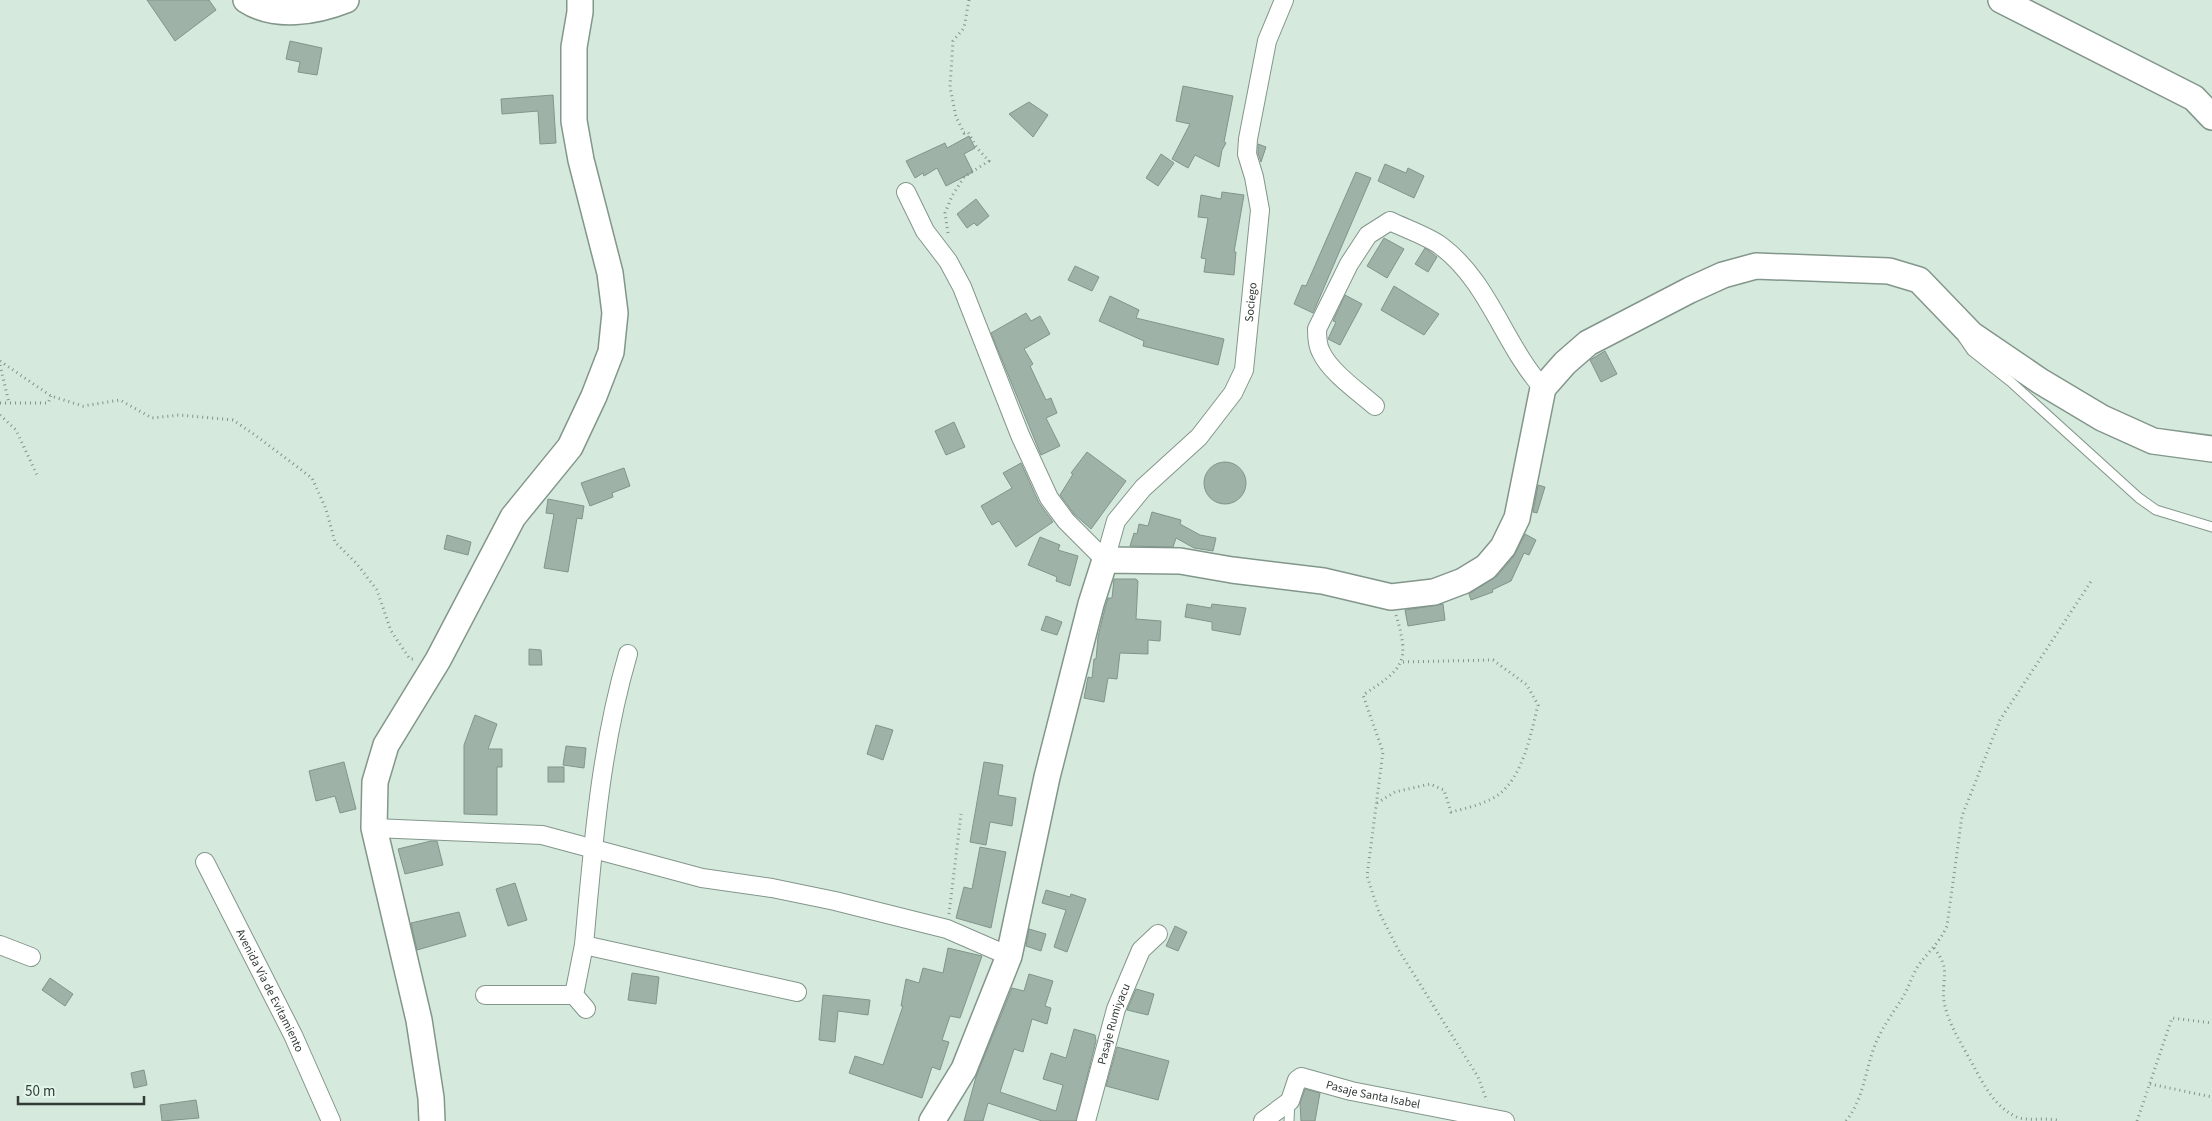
<svg xmlns="http://www.w3.org/2000/svg" width="2212" height="1121" font-family="'Source Sans 3',sans-serif">
<style>
.building{fill:#9fb2a7;stroke:#82958a}
.lines{fill:none;stroke-linecap:round;stroke-linejoin:round}
.lane-casing{stroke:#83968b;stroke-width:11}
.street-casing{stroke:#83968b;stroke-width:20}
.secondary-casing{stroke:#83968b;stroke-width:28}
.path{stroke:#85938a;stroke-width:3;stroke-dasharray:1 4;stroke-linecap:butt}
.lane{stroke:#fff;stroke-width:9}
.street{stroke:#fff;stroke-width:18}
.secondary{stroke:#fff;stroke-width:25}
.labels{text-anchor:middle;stroke-width:4.5;stroke-linejoin:round;paint-order:stroke}
.street-label{font-size:12px;fill:#333b36;stroke:#e2f7eb}
</style>
<rect width="100%" height="100%" fill="#d5eadd"/>
<!-- building -->
<g class="building">
<path d="M147,0H209L216,10L175,41Z"/>
<path d="M290,41L322,48L317,75L298,72L300,62L286,59Z"/>
<path d="M1183,86L1233,96L1224,142L1226,143L1222,150L1219,167L1195,155L1188,168L1172,159L1190,124L1176,121Z"/>
<path d="M553,95L556,143L540,144L538,111L502,114L501,99Z"/>
<path d="M1029,102L1048,115L1033,137L1009,114Z"/>
<path d="M969,136L975,148L964,154L973,172L946,186L937,168L924,176L923,173L915,178L906,161L945,143L947,148Z"/>
<path d="M1258,144L1266,147L1261,162L1258,153Z"/>
<path d="M1161,154L1174,163L1158,186L1146,178Z"/>
<path d="M1385,164L1406,173L1408,168L1424,176L1414,198L1378,181Z"/>
<path d="M1356,172L1371,178L1313,313L1294,304L1302,285L1306,286Z"/>
<path d="M1222,192L1244,195L1234,252H1236L1234,275L1204,272L1206,259L1201,258L1208,218L1198,217L1201,195L1221,199Z"/>
<path d="M976,199L989,216L977,226L974,223L967,228L957,214Z"/>
<path d="M1384,238L1404,249L1387,278L1367,266Z"/>
<path d="M1425,248L1437,257L1428,272L1415,264Z"/>
<path d="M1075,266L1099,277L1092,291L1068,280Z"/>
<path d="M1394,286L1439,314L1424,335L1381,310Z"/>
<path d="M1345,295L1362,304L1340,345L1328,339L1336,322L1333,321Z"/>
<path d="M1110,296L1139,310L1136,318L1224,339L1218,365L1143,346L1144,341L1099,321Z"/>
<path d="M1026,313L1031,321L1040,316L1050,334L1024,349L1033,364L1030,366L1046,400L1051,398L1057,413L1046,418L1060,446L1041,455L991,333Z"/>
<path d="M1605,351L1617,374L1601,382L1590,360Z"/>
<path d="M954,422L965,447L946,455L935,431Z"/>
<path d="M1087,452L1126,481L1091,529L1074,514L1060,495L1073,474L1071,473Z"/>
<circle cx="1225" cy="483" r="21"/>
<path d="M1021,463L1039,503L1053,522L1016,547L999,521L992,525L981,506L1012,488L1003,473Z"/>
<path d="M624,468L630,486L612,493L613,497L590,506L581,483Z"/>
<path d="M1538,485L1545,487L1537,513L1533,512Z"/>
<path d="M548,499L584,506L582,519L577,518L568,572L544,568L554,514L546,513Z"/>
<path d="M1152,512L1181,520L1180,524L1200,535L1216,538L1213,551L1194,548L1176,538L1173,547L1130,546L1134,533L1137,534L1139,524L1148,526Z"/>
<path d="M1525,534L1536,540L1529,555L1524,553L1511,581L1492,590L1493,592L1471,600L1469,594L1497,576L1514,556Z"/>
<path d="M447,535L471,542L468,555L444,549Z"/>
<path d="M1040,537L1060,545L1058,550L1078,556L1070,586L1056,581L1057,577L1028,565Z"/>
<path d="M1114,579H1136L1138,581L1136,619L1161,621L1160,641L1148,640V654L1120,653L1117,679L1108,678L1104,702L1084,698L1088,677L1092,678L1094,659H1096L1098,637L1105,608L1108,598H1112Z"/>
<path d="M1187,604L1211,608L1212,604L1246,608L1240,635L1212,630V622L1185,617Z"/>
<path d="M1443,604L1445,620L1408,626L1405,610Z"/>
<path d="M1046,616L1062,622L1057,635L1041,630Z"/>
<path d="M529,649L541,650L542,665H529Z"/>
<path d="M475,715L497,724L488,749H502V767H497V815L464,814V745Z"/>
<path d="M876,725L893,730L883,760L867,754Z"/>
<path d="M566,746L586,748L584,768L563,765Z"/>
<path d="M344,762L356,809L340,813L335,796L316,801L309,771Z"/>
<path d="M984,762L1003,765L998,795L1016,798L1012,826L990,822L986,845L970,842Z"/>
<rect x="548" y="767" width="16" height="15"/>
<path d="M431,841H437L443,865L405,874L398,849Z"/>
<path d="M980,847L1006,852L991,928L956,918L964,887L972,889Z"/>
<path d="M515,883L527,920L508,926L496,889Z"/>
<path d="M1046,890L1070,897L1071,894L1086,899L1067,952L1054,947L1066,910L1042,903Z"/>
<path d="M459,912L466,936L417,950L411,923Z"/>
<path d="M1175,926L1187,932L1178,951L1166,946Z"/>
<path d="M1029,929L1046,934L1041,951L1026,946Z"/>
<path d="M948,948L982,956L960,1018L950,1016L942,1040L949,1042L940,1070L932,1067L922,1098L849,1073L855,1056L883,1065L903,1006H901L906,979L919,983L923,968L943,973Z"/>
<path d="M632,973L659,977L656,1004L628,1000Z"/>
<path d="M1029,974L1053,981L1045,1006L1051,1008L1047,1024L1032,1019L1023,1052L1014,1049L1000,1092L1056,1111L1063,1085L1043,1079L1051,1053L1066,1058L1074,1029L1095,1035L1096,1041L1076,1121H1042L988,1103L983,1121H964L976,1077L1012,988L1024,991Z"/>
<path d="M50,978L73,994L65,1006L42,990Z"/>
<path d="M1136,989L1154,994L1148,1015L1127,1010Z"/>
<path d="M823,995L870,1000L868,1015L838,1011L835,1042L819,1040Z"/>
<path d="M1117,1047L1169,1061L1158,1100L1106,1086Z"/>
<path d="M144,1070L147,1085L134,1088L131,1073Z"/>
<path d="M1305,1089L1320,1093L1315,1121H1301L1300,1103Z"/>
<path d="M196,1100L199,1118L162,1121L160,1105Z"/>
</g>
<g class="lines">
<!-- lane casing -->
<g class="lane-casing">
<g id="lane">
<path d="M1963,338L1972,351L2011,382L2139,498L2156,510L2212,527"/>
<path d="M1289,1121L1290,1101"/>
</g>
</g>
<!-- street casing -->
<g class="street-casing">
<g id="street">
<path id="s1" d="M906,192L925,231L948,261L962,287L1020,435L1049,498L1066,521L1105,560L1116,521L1143,488L1199,437L1233,393L1244,370L1260,210L1254,177L1247,154L1248,139L1267,41L1284,0"/>
<path d="M1375,406C1359,392 1330,372 1321,352C1317,345 1317,336 1317,329L1349,264L1368,235L1390,221C1404,228 1430,237 1441,246C1489,282 1504,345 1543,388"/>
<path d="M628,654C600,749 593,847 584,945L797,992"/>
<path d="M374,828L542,835L702,878L772,888L835,901L947,929L1009,956"/>
<path id="s2" d="M205,862L293,1035L331,1121"/>
<path d="M0,945L31,957"/>
<path d="M584,945L574,995L586,1009"/>
<path d="M485,995H574"/>
<path id="s3" d="M1086,1121L1116,1009L1141,950L1158,934"/>
<path id="s4" d="M1263,1121L1290,1101L1297,1080L1301,1077L1351,1091L1505,1121"/>
</g>
</g>
<!-- secondary casing -->
<g class="secondary-casing">
<g id="secondary">
<path d="M246,0C275,19 316,12 346,0"/>
<path d="M2001,0L2194,98L2212,117"/>
<path d="M432,1121L431,1098L419,1020L374,828L375,782L386,745L438,660L513,517L570,447L594,396L611,352L615,313L610,273L581,160L574,121V47L580,12V0"/>
<path d="M932,1121L964,1069L1009,956L1047,777L1091,604L1105,560L1180,561L1232,570L1323,581L1391,597L1434,592L1463,581L1486,567L1503,547L1517,518L1543,388L1565,363L1588,343L1690,290L1723,275L1756,266L1889,271L1919,280L1971,334L2040,381L2102,418L2153,441L2212,449"/>
</g>
</g>
<!-- path -->
<g class="path">
<path d="M948,233L945,213L952,196L964,177L989,161L977,148L968,132L964,133L956,117L950,87L953,41L964,28L969,0"/>
<path d="M0,361L51,396L83,406L120,400L152,418L179,415L233,420L255,435L312,478L326,509L335,542L357,564L377,590L391,631L410,659H415"/>
<path d="M0,365L9,403"/>
<path d="M0,403H48L51,396"/>
<path d="M0,415L16,430L37,475"/>
<path d="M1396,615C1411,664 1402,669 1363,695L1383,752L1367,876L1379,912L1398,949L1478,1077L1487,1101"/>
<path d="M1377,803L1395,792L1430,784L1444,790L1451,812C1467,808 1485,804 1498,795C1523,777 1531,733 1538,705L1527,685L1493,660L1401,662"/>
<path d="M949,914L961,814"/>
<path d="M1934,948C1952,971 1941,979 1944,1002C1948,1023 1959,1039 1969,1058C1982,1080 1992,1107 2019,1118C2032,1121 2046,1117 2060,1121"/>
<path d="M2150,1084L2212,1097"/>
<path d="M1846,1121C1866,1096 1865,1064 1879,1036C1886,1022 1895,1010 1903,997C1909,987 1912,976 1918,966C1928,952 1940,942 1947,926L1962,816L2000,720L2092,580"/>
<path d="M2137,1121L2172,1018L2212,1023"/>
</g>
<!-- lane -->
<use href="#lane" class="lane"/>
<!-- street -->
<use href="#street" class="street"/>
<!-- secondary -->
<use href="#secondary" class="secondary"/>
</g>
<g class="labels">
<!-- street labels -->
<g class="street-label">
<text dy="4" stroke="none"><textPath href="#s1" startOffset="731">Sociego</textPath></text>
<text dy="4" stroke="none"><textPath href="#s2" startOffset="144">Avenida Vía de Evitamiento</textPath></text>
<text dy="4" stroke="none"><textPath href="#s3" startOffset="101">Pasaje Rumiyacu</textPath></text>
<text dy="4" stroke="none"><textPath href="#s4" startOffset="135">Pasaje Santa Isabel</textPath></text>
</g>
</g>
<!-- scale -->
<path d="M18 1096v8h126v-8" fill="none" stroke="#333b36" stroke-width="2.5"/>
<text x="25" y="1096" font-size="15" fill="#333b36" stroke="#e2f7eb" stroke-width="4" paint-order="stroke">50 m</text>
</svg>
